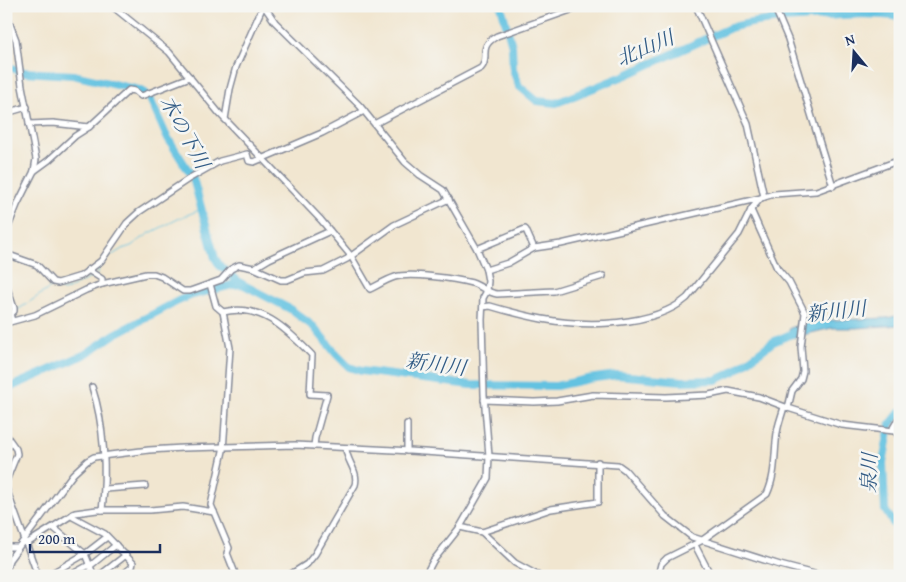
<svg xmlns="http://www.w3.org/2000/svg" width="906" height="582" font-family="'Gentium Book Plus','Noto Serif JP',serif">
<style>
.water{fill:#63c2e1;stroke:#3f78a0}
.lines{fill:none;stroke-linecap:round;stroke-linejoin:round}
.stream{stroke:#63c2e1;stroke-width:1}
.river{stroke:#63c2e1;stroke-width:8}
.minor-casing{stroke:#868a97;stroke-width:8}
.minor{stroke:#fff;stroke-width:5}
.labels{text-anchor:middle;stroke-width:5;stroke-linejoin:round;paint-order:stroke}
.water-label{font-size:20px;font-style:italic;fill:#315b85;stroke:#f6f6f2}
</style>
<rect width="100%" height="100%" fill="#f6f6f2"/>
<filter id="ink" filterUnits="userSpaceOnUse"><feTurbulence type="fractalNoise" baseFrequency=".02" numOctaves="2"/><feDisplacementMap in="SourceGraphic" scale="10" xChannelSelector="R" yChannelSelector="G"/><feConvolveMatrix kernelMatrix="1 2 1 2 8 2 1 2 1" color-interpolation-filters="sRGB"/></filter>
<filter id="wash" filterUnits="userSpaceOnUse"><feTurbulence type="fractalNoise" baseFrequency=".0096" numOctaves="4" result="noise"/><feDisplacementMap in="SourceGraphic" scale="20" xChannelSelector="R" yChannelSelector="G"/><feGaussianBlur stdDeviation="1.12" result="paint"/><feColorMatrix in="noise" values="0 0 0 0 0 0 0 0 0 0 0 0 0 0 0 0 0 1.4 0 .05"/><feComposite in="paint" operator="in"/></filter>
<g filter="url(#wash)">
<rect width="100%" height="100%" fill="#f1e6d0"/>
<!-- water -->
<path class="water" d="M900,315V325L856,328H832L786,339L790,328L811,321L887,318Z"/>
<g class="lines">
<!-- stream -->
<g class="stream">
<path d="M104,260L122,249L131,246L150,233L182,217L202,209"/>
<path d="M98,274V266"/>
<path d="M16,311L53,286L64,291L94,276"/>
</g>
<!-- river -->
<g class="river">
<path d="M501,6L512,46L513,70L519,86L537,101L556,103L626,75L730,28C757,20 783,19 811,17C841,15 870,12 900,17"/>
<path d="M6,66L24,72L73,75L139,90L144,93L151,101L166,135L193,178L215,258L220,266L242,284"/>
<path d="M6,389L84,355L115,334L178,301L192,295L232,285L242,284L290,309L314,327L337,355L349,367L361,371L470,385L556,386L588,379L617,375L682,381L716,380L733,372L773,342L796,332"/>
<path d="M900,412L890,425L883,463L885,510L900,534"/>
</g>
</g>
</g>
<g filter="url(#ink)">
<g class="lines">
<!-- minor casing -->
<g class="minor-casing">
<g id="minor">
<path d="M112,6L169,52L219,113L321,220L351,256L370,289C378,285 386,280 395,277C410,272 456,279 472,283C481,286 488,293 497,294L554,291L603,276"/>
<path d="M264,6L275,22L360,106L405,162L420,175L443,190L477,249L486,270L488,281L487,291L483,298L482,320L484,395L489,456L488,478L460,527L433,561L425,576"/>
<path d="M696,6L748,124L764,197"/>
<path d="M774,6L788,39L833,186"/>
<path d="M6,14L16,40L22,86L36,159L34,171L17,205L6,232"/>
<path d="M6,113L27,107"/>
<path d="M225,119L230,89L236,67L263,6"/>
<path d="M376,123L481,68C491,57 476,48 497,36L582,6"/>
<path d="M29,124L53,123L89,127L129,90L135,91L141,96L144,95L190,77"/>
<path d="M34,171L49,160L75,136L89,127"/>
<path d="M751,210L777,268L789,282L805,313L801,347L803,371L801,379L792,391L788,408L842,425L894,431"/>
<path d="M477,249L525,229L526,230L534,248"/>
<path d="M6,254L37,265L53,282L58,283L81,276L101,261L127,223L139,212L190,178L220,161L247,154L249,161L254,162L322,133L364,111"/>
<path d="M254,268L269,259L330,231"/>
<path d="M88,270L102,279V284"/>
<path d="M486,270L508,263L534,248L561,244L761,198"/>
<path d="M210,284L216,306L223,312L230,348L223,451L211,505L229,548L227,553L236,576"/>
<path d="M6,285L14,308V311L10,315L12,320"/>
<path d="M483,307L490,306C507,311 525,316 542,319C585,327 653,327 687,298L739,234L752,208L761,198L774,194L816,191L900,160"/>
<path d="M223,312C262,303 287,330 312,355L310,394L327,395L315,438L314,446"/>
<path d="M6,323L35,315L86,290L102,284L146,274H154L162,277L183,291H190L221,280L231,269L239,265L254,268L281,280H287L304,273L323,271L347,259L394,225L449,199"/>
<path d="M92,387C104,423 107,472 102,510"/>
<path d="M484,400L534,402L557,401L593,395L666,397L709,395L728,391L759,397L788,408"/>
<path d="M900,416L893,428L900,438"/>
<path d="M6,435L16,449L17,454L6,481"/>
<path d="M407,451V424"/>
<path d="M6,488L38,576"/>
<path d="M105,489L145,486"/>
<path d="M73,514V517L105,534L133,563L132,567L121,576"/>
<path d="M460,527L482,532L515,563L539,576"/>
<path d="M54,528L85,554L94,576"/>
<path d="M482,532L551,509L598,502V462"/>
<path d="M26,544L75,513L97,510H150L183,507L214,512"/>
<path d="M695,545L711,576"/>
<path d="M6,547H17"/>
<path d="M90,566L116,545"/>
<path d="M6,572L9,560L73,474L87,461L94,457L149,450L183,448L295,445L394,450L618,465L625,470L665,516L692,537L780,565L822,576"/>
<path d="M47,576L85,554L107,537"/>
<path d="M69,576L89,565"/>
<path d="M99,576L126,555"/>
<path d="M288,576L307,564L315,554L355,485C359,471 346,461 346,448"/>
<path d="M658,576L661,564L667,558L701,541L767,494C776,475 774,454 777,433C778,424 782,415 784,407"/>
</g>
</g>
<!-- minor -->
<use href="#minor" class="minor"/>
</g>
</g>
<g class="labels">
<!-- water labels -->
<g class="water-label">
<text transform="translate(645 48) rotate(-23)" y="7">北山川</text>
<text transform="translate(185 132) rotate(61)" y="7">木の下川</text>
<text transform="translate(836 311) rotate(-6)" y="7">新川川</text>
<text transform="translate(436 364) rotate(8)" y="7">新川川</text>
<text transform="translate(869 473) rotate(-88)" y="7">泉川</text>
</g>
</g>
<!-- margin -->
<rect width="906" height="582" fill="none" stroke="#f6f6f2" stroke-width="25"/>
<!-- north arrow -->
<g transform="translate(854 52) rotate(342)" stroke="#f6f6f2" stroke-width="4" paint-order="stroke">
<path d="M0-4L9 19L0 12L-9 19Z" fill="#1b2f5e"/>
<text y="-8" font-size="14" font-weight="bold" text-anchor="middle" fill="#1b2f5e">N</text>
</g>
<!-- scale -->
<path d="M30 544v8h130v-8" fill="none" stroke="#1b2f5e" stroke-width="2.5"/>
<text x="38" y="544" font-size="15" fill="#1b2f5e" stroke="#f6f6f2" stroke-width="4" paint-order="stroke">200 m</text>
</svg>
